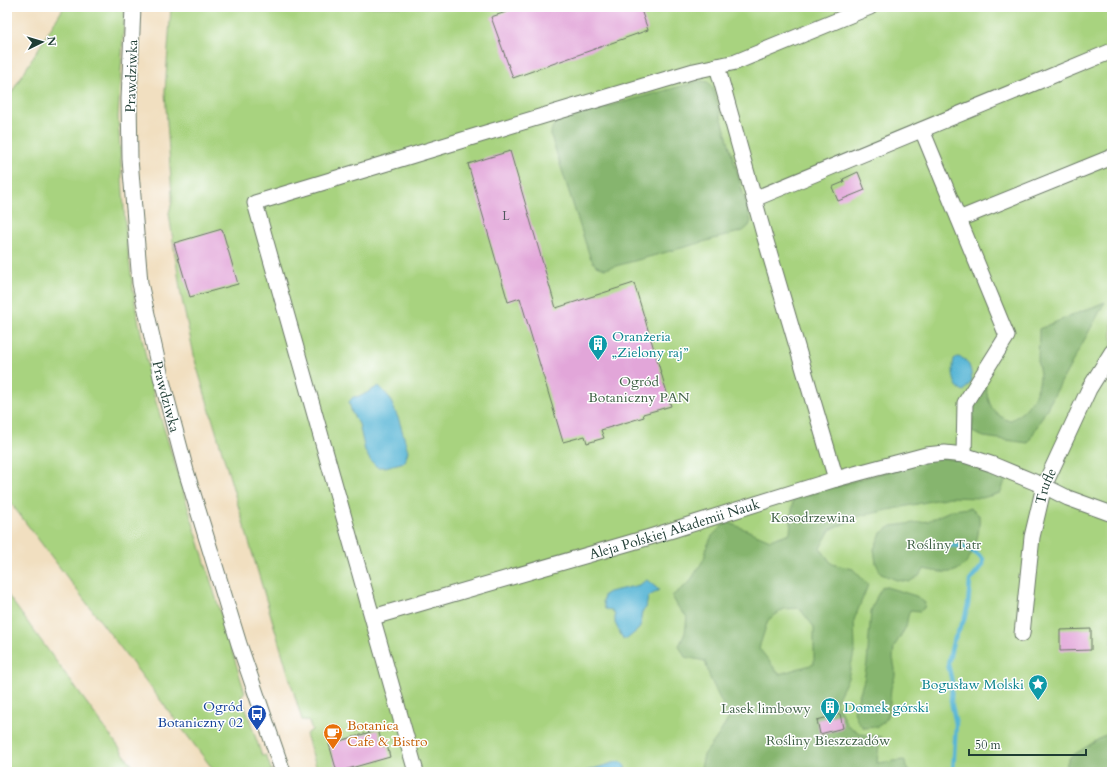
<svg xmlns="http://www.w3.org/2000/svg" width="1119" height="779" font-family="Cardo,serif">
<style>
.green{fill:#a8d37f;stroke:#64885a}
.forest{fill:#86b56e;stroke:#527951;fill-rule:evenodd}
.water{fill:#57b5d5;stroke:#3b7984}
.lines{fill:none;stroke-linecap:round;stroke-linejoin:round}
.stream{stroke:#57b5d5;stroke-width:4.5}
.building{fill:#e2a6d9}
.street-casing{stroke:#687665;stroke-width:17}
.street{stroke:#fff;stroke-width:15}
.labels{text-anchor:middle;stroke-width:3;stroke-linejoin:round;paint-order:stroke}
.number-label{font-size:12px;fill:#50575d}
.street-label{font-size:14px;fill:#1f3d34;stroke:#fff}
.culture-label{font-size:14px;fill:#0d838f;stroke:#fff;text-anchor:start}
.park-label{font-size:14px;fill:#416247;stroke:#fff}
.transit-label{font-size:14px;fill:#164399;stroke:#fff;text-anchor:end}
.food-label{font-size:14px;fill:#c56008;stroke:#fff;text-anchor:start}
</style>
<rect width="100%" height="100%" fill="#fff"/>
<filter id="ink" filterUnits="userSpaceOnUse"><feTurbulence type="fractalNoise" baseFrequency=".025" numOctaves="2"/><feDisplacementMap in="SourceGraphic" scale="8" xChannelSelector="R" yChannelSelector="G"/><feConvolveMatrix kernelMatrix="1 2 1 2 8 2 1 2 1" color-interpolation-filters="sRGB"/></filter>
<filter id="wash" filterUnits="userSpaceOnUse"><feTurbulence type="fractalNoise" baseFrequency=".012" numOctaves="4" result="noise"/><feDisplacementMap in="SourceGraphic" scale="16" xChannelSelector="R" yChannelSelector="G"/><feGaussianBlur stdDeviation="0.9" result="paint"/><feColorMatrix in="noise" values="0 0 0 0 0 0 0 0 0 0 0 0 0 0 0 0 0 1.4 0 .05"/><feComposite in="paint" operator="in"/></filter>
<g filter="url(#wash)">
<rect width="100%" height="100%" fill="#f1dfc0"/>
<!-- green -->
<g class="green">
<path d="M64,7H125L118,118L126,238L136,309L154,396L245,693L241,695L262,756L266,755L272,772H215L7,498V100Z"/>
<path d="M171,7H1112V772H318L306,734L312,730L309,722L302,720L196,364L181,295L169,213L172,202V195L165,92Z"/>
<path d="M7,594L137,772H7Z"/>
</g>
<!-- forest -->
<g class="forest">
<path d="M700,81L708,82L713,88L751,221L749,226L743,231L605,269L596,266L590,257L551,136C551,128 553,125 559,120Z"/>
<path d="M1105,302L1028,443L984,437L972,432L974,403L985,385C990,405 989,411 1009,421C1026,413 1039,395 1040,376C1040,372 1039,368 1038,364C1038,353 1039,341 1039,329Z"/>
<path d="M936,457L976,463L1006,479L1000,493L982,498L950,497L860,516L830,530L820,548L832,564L853,569L868,585L854,620L855,649L848,678L836,702L847,725L861,734L882,737L879,744L877,763L904,760L910,772H700L704,755L718,736L729,718L710,678L705,661L685,657L679,646L685,633L687,617L678,607L672,596L689,583L704,559L707,546L712,536L723,525L730,523L770,540L790,533L793,499ZM799,608L814,627V664L779,674L759,648L768,620L784,609Z"/>
<path d="M970,508L979,515C981,532 973,564 955,571C948,574 932,571 924,569L920,575L909,582L897,580L881,574L876,563L874,549L881,533L892,526L928,521L952,510Z"/>
<path d="M883,586L916,596L925,603L924,608L920,611L910,610L908,616L906,627L894,647L893,658L895,669V676L891,688L889,712L884,722L877,727L864,728L857,720L854,711L864,680L867,663L871,611L877,596Z"/>
<path d="M1112,731V772H1062L1070,757Z"/>
</g>
<!-- water -->
<g class="water">
<path d="M957,357C970,358 971,370 972,381L964,391C952,388 952,369 954,359Z"/>
<path d="M379,386L389,397L399,420L408,451L405,462L385,467H377L370,460L365,451L359,424L352,413L349,402L353,397L361,396Z"/>
<path d="M647,580L659,590L648,597L646,608L642,612L641,618V624L639,629L627,639H623L615,623V615L612,610L605,609L603,602L604,595L609,592L639,585Z"/>
<path d="M616,762H621L625,765V772H583Z"/>
</g>
<g class="lines">
<!-- stream -->
<path class="stream" d="M945,545C964,545 968,547 983,559V565L970,581L968,605L964,620L953,642L948,664L952,682L951,701L956,724L953,772"/>
</g>
<g id="blocks">
<!-- building -->
<g class="building">
<path d="M521,7H640L648,30L513,78L491,17Z"/>
<path d="M510,151L556,308L634,283L671,406L643,414L644,417L601,430L604,438L587,443L585,436L563,442L520,298L508,302L468,164Z"/>
<path d="M858,172L865,190L838,201L832,187L844,182L843,179Z"/>
<path d="M222,229L238,284L190,297L174,243Z"/>
<path d="M1091,629V650L1060,651V630Z"/>
<path d="M840,714L843,728L820,734L817,720Z"/>
<path d="M378,730L383,746L387,745L390,757L337,772L329,744Z"/>
</g>
</g>
</g>
<g filter="url(#ink)">
<use href="#blocks" fill-opacity="0" stroke="#687665" stroke-width="1"/>
<g class="lines">
<!-- street casing -->
<g class="street-casing">
<g id="street">
<path id="s1" d="M133,7L129,99L130,159L140,283L161,377L186,471L239,644L283,772"/>
<path d="M717,66L763,231L836,479"/>
<path d="M922,130L1007,336L965,403L964,455"/>
<path d="M754,199L1112,51"/>
<path d="M959,219L1112,157"/>
<path id="s2" d="M373,617L650,537L836,479L926,455L945,453L964,455L991,464L1044,486L1068,498L1112,514"/>
<path id="s3" d="M1022,634L1032,537L1044,486L1089,389L1112,352"/>
<path d="M416,772L255,203L486,133L694,71L736,62L870,7"/>
</g>
</g>
<!-- street -->
<use href="#street" class="street"/>
</g>
</g>
<!-- icons -->
<defs>
<g id="building-pin" transform="scale(1)"><path d="M0 17L-7.5 6A9.5 9.5 0 1 1 7.5 6Z" fill="#0f9aa8" stroke="#fff"/><path d="M-4-6H4V6H1V3H-1V6H-4ZM-2.5-4.3h1.7v1.8h-1.7ZM.8-4.3h1.7v1.8H.8ZM-2.5-1h1.7V.8h-1.7ZM.8-1h1.7V.8H.8Z" fill="#fff"/></g>
<g id="sight-pin" transform="scale(1)"><path d="M0 17L-7.5 6A9.5 9.5 0 1 1 7.5 6Z" fill="#0f9aa8" stroke="#fff"/><path d="M0-6L1.8-2.2L6-1.7L2.9 1.2L3.7 5.4L0 3.3L-3.7 5.4L-2.9 1.2L-6-1.7L-1.8-2.2Z" fill="#fff"/></g>
<g id="bus-pin" transform="scale(1)"><path d="M0 17L-7.5 6A9.5 9.5 0 1 1 7.5 6Z" fill="#1a4fb4" stroke="#fff"/><path d="M-5-6H5V4H4V6H2V4H-2V6H-4V4H-5ZM-3.5-4V0h7V-4ZM-3.5 1.2v1.5H-2V1.2ZM2 1.2v1.5H3.5V1.2Z" fill="#fff"/></g>
<g id="cafe-pin" transform="scale(1)"><path d="M0 17L-7.5 6A9.5 9.5 0 1 1 7.5 6Z" fill="#e8710a" stroke="#fff"/><path d="M-5.5-4.5H6V0H3Q3 3.5 0 3.5H-2.5Q-5.5 3.5-5.5 0ZM3-3.2v2h1.7v-2ZM-6 4.5H4V6H-6Z" fill="#fff"/></g>
</defs>
<g fill-rule="evenodd">
<use href="#building-pin" x="598" y="344"/>
<use href="#sight-pin" x="1038" y="684"/>
<use href="#building-pin" x="830" y="707"/>
<use href="#bus-pin" x="257" y="714"/>
<use href="#cafe-pin" x="333" y="733"/>
</g>
<g class="labels">
<!-- number labels -->
<g class="number-label">
<text x="506" y="220">L</text>
</g>
<!-- street labels -->
<g class="street-label">
<text transform="translate(131 76) rotate(-88)" y="5">Prawdziwka</text>
<text dy="5" stroke="none"><textPath href="#s1" startOffset="393">Prawdziwka</textPath></text>
<text dy="5" stroke="none"><textPath href="#s3" startOffset="150">Trufle</textPath></text>
<text dy="5" stroke="none"><textPath href="#s2" startOffset="314">Aleja Polskiej Akademii Nauk</textPath></text>
</g>
<!-- culture labels -->
<g class="culture-label">
<text x="612" y="341">Oranżeria<tspan x="612" dy="16">„Zielony raj”</tspan></text>
<text x="1024" y="689" text-anchor="end">Bogusław Molski</text>
<text x="844" y="712">Domek górski</text>
</g>
<!-- park labels -->
<g class="park-label">
<text x="639" y="386">Ogród<tspan x="639" dy="16">Botaniczny PAN</tspan></text>
<text x="813" y="522">Kosodrzewina</text>
<text x="944" y="549">Rośliny Tatr</text>
<text x="766" y="713">Lasek limbowy</text>
<text x="828" y="745">Rośliny Bieszczadów</text>
</g>
<!-- transit labels -->
<g class="transit-label">
<text x="243" y="711">Ogród<tspan x="243" dy="16">Botaniczny 02</tspan></text>
</g>
<!-- food labels -->
<g class="food-label">
<text x="347" y="730">Botanica<tspan x="347" dy="16">Cafe &amp; Bistro</tspan></text>
</g>
</g>
<!-- margin -->
<rect width="1119" height="779" fill="none" stroke="#fff" stroke-width="24"/>
<!-- north arrow -->
<g transform="translate(42 42) rotate(85)" stroke="#ffffff" stroke-width="3" paint-order="stroke">
<path d="M0-3L7 15L0 10L-7 15Z" fill="#1f3d34"/>
<text y="-6" font-size="11" font-weight="bold" text-anchor="middle" fill="#1f3d34">N</text>
</g>
<!-- scale -->
<path d="M969 749v6h117v-6" fill="none" stroke="#1f3d34" stroke-width="2"/>
<text x="975" y="749" font-size="12" fill="#1f3d34" stroke="#ffffff" stroke-width="3" paint-order="stroke">50 m</text>
</svg>
